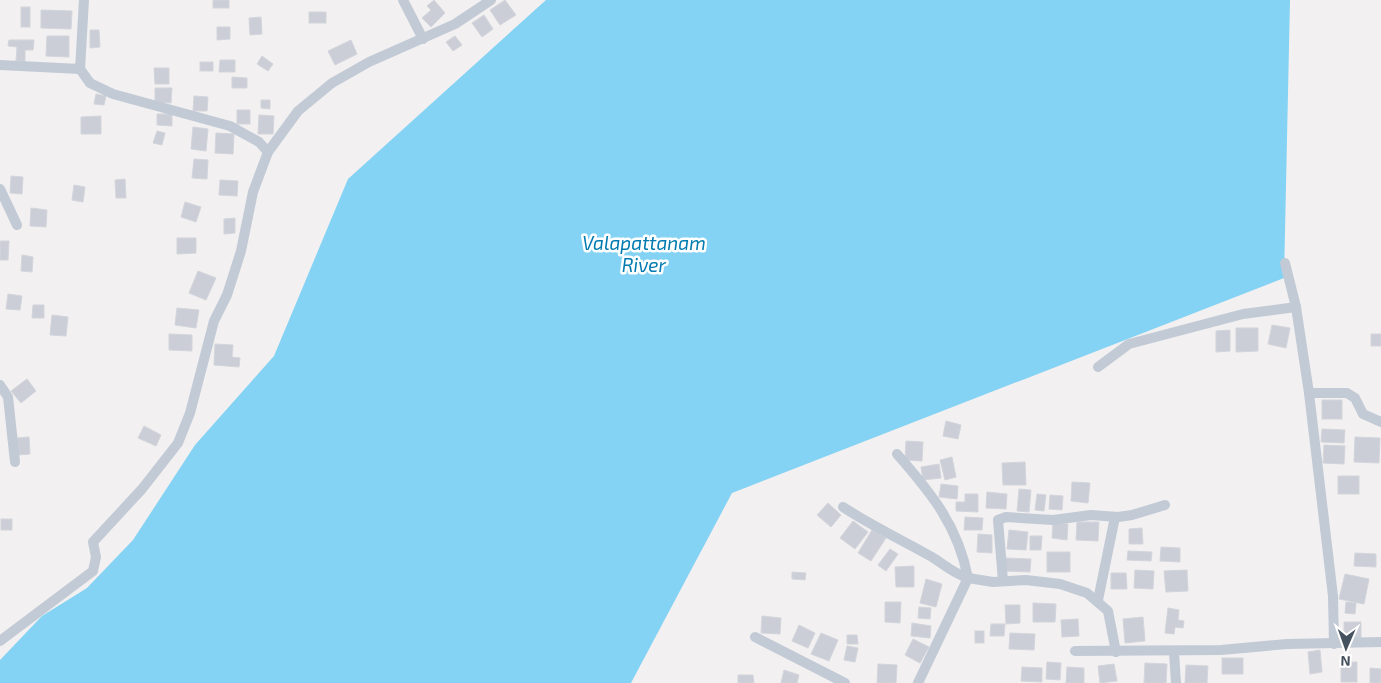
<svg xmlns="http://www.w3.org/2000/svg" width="1381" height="683" font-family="'Exo 2',sans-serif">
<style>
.water{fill:#84d2f4}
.building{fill:#cbced6;stroke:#d3d5dc}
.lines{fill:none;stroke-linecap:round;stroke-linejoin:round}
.minor{stroke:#c2cad6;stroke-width:10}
.labels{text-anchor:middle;stroke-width:5;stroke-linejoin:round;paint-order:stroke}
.water-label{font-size:19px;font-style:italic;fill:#017ab0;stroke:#fff}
</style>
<rect width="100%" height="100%" fill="#f2f0f0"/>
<!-- water -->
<path class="water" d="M546,0H1290L1284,278L732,493L631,683H0V660L42,616L87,588L133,540L195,445L274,356L348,179Z"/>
<!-- building -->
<g class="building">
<rect x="213" y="0" width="16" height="8"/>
<path d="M434,0L445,13L431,27L422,18L431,10L427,6Z"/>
<path d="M505,0L516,15L500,25L490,10Z"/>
<rect x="21" y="7" width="9" height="20"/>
<path d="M41,10L72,11L71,29L41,28Z"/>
<rect x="309" y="12" width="17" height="11"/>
<path d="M484,15L493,29L482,37L472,23Z"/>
<path d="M261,17L262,34L250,35L249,18Z"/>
<path d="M217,27H230V39L217,40Z"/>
<path d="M90,30H99L100,47L90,48Z"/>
<path d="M47,36H69V57L46,56Z"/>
<path d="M455,36L462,45L453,51L446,42Z"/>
<path d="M9,40H34L33,50H25V61H16L17,47L8,46Z"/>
<path d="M351,40L357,54L335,65L328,51Z"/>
<path d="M262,56L273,64L268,71L257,64Z"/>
<path d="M220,60H235V72H219Z"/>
<rect x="200" y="62" width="13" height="9"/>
<path d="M154,68H169V84H155Z"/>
<path d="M232,77L247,78V88H232Z"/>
<path d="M155,88H172L171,103L155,102Z"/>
<path d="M96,94L106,96L104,105L94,104Z"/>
<path d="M194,96L208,97L207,111H193Z"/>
<path d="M261,100H270V109L261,108Z"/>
<rect x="237" y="110" width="13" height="14"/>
<path d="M157,114H172V126L157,125Z"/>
<path d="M259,115L274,116L273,134H258Z"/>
<path d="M101,116V134H81V117Z"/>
<path d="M193,127L208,129L206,151L191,149Z"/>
<path d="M157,131L165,133L162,145L153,143Z"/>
<path d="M216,133L234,134L233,154L215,153Z"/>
<path d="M194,159L208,160L207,179L192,178Z"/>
<path d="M11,176L23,177L22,194L10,193Z"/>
<path d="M125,179L126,198H116L115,180Z"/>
<path d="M220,180L238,181L237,196L219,195Z"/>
<path d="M74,185L85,187L83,202L72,200Z"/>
<path d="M185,202L201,207L196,222L181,217Z"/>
<path d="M31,208L47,210L46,227L30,226Z"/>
<path d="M235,218V233L224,234V219Z"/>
<path d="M177,238H196V253L177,254Z"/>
<path d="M0,241H9L8,260H0Z"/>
<path d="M22,255L33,257L32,272L21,271Z"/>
<path d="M198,271L216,278L206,300L189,293Z"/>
<path d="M8,294L22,296L20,310L6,309Z"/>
<path d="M33,305H44V318H32Z"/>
<path d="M177,308L199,310L196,328L175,325Z"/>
<path d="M52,315L68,317L66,336L50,335Z"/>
<path d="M1272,325L1290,328L1286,348L1268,344Z"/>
<path d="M1236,328H1258V351L1236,352Z"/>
<path d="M1230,330V351L1216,352V331Z"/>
<path d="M169,334L192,335V351L169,350Z"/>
<rect x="1371" y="334" width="10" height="12"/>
<path d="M215,344L233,345L232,357L240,358L239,367L214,365Z"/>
<path d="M27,379L36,391L21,403L11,391Z"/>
<rect x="1322" y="400" width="20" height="19"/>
<path d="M946,421L961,425L958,439L943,436Z"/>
<path d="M144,426L161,435L156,446L138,438Z"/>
<path d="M1322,429L1345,430L1344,443L1321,442Z"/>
<path d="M29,437L30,454L18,455L17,438Z"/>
<path d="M1355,437L1380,438L1379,463L1354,462Z"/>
<path d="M906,441L923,442L922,461L905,460Z"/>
<path d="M1324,445L1345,446L1344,464L1323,463Z"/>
<path d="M952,457L956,477L945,480L940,460Z"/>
<path d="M1025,462L1026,485H1003L1002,463Z"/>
<path d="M939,464L941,478L923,480L921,467Z"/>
<rect x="1338" y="476" width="21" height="18"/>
<path d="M1072,482L1090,483L1088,503L1071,501Z"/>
<path d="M941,484L958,486L957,499L939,497Z"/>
<path d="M1019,489L1031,490L1029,512L1017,511Z"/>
<path d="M987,492L1007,494L1006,509L986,508Z"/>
<path d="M965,494H978V512L956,511V502H965Z"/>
<path d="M1037,494L1046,495L1044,511L1035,510Z"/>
<path d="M1050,495L1063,496L1062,510L1049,509Z"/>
<path d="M828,503L841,515L831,527L817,515Z"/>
<path d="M965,517L983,518L982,530H964Z"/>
<rect x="1" y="519" width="11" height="11"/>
<path d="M853,521L868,532L855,549L840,538Z"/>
<path d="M1077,522H1099L1098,541L1076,540Z"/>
<path d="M1053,523L1068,524L1067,540L1052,538Z"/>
<path d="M1142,528L1143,544H1129V529Z"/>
<path d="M872,530L886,538L871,561L858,553Z"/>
<path d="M1009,530L1028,532L1026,550L1007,549Z"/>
<path d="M978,534L992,535V553L977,552Z"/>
<path d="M1030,536H1042L1041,550H1030Z"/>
<path d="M1161,547L1180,548V562L1160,561Z"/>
<path d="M890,549L898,554L886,571L878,565Z"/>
<path d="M1128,551L1152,552L1151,561L1127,560Z"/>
<rect x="1047" y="552" width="23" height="20"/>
<path d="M1355,553L1376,554V567L1354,566Z"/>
<path d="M1005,558L1031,559L1030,572L1004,571Z"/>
<path d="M914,566V587H896L895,567Z"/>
<path d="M1135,570L1154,571L1153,589L1134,588Z"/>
<path d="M1187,570L1188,591L1166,592L1164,571Z"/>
<path d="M792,572L806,573L805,580L792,579Z"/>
<path d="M1111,573H1126L1127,589H1111Z"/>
<path d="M1345,574L1369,579L1364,604L1339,599Z"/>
<path d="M926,579L942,584L936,607L920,603Z"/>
<path d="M885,602H901L900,623L885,622Z"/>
<path d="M1346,602L1356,603L1355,614L1345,613Z"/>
<path d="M1033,603L1056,604L1055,622H1033Z"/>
<path d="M1005,605H1020V623L1006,624Z"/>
<path d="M919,607L931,608L930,619L918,618Z"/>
<path d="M1168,608L1179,610L1178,620L1184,621L1183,628L1175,627L1174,634L1165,633Z"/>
<path d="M762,616L781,618L780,634L761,633Z"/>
<path d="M1143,617L1145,641L1125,643L1123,619Z"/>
<path d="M1078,619L1079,636L1062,637L1061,620Z"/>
<rect x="1344" y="622" width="17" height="17"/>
<path d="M912,623L931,626L930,638L911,636Z"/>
<path d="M991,624H1005L1004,636H990Z"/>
<path d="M799,625L815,633L808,648L792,641Z"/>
<rect x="975" y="631" width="9" height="12"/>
<path d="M821,633L838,640L829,661L811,654Z"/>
<path d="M1010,633L1035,634L1034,650L1009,649Z"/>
<path d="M847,635H857L858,644H847Z"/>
<path d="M913,639L929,647L920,663L905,655Z"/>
<path d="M847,646L858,648L855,662L844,660Z"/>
<path d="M1320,650L1322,672L1310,674L1308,652Z"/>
<rect x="1222" y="658" width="21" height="16"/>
<path d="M1047,662L1061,663L1060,680L1046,679Z"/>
<rect x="1341" y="662" width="16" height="20"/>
<path d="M1145,663L1167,664L1166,683H1144Z"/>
<path d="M878,664L897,665L896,683H877Z"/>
<path d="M1114,664L1117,681L1100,683L1098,666Z"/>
<path d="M1186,665L1208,666L1207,683H1185Z"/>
<path d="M1022,667L1042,668V682L1021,681Z"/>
<path d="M1067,667L1084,668V683H1066Z"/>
<path d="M1370,668L1381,669V683H1370Z"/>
<path d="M784,670L799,675L797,683H781Z"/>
<path d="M738,675H753L754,683H738Z"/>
</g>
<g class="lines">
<!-- minor -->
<g class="minor">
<path d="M403,0L423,39"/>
<path d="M0,65L80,69L84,0"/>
<path d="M80,69L90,83L113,94L230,126L259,142L268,152"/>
<path d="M0,189L17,225"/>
<path d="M1285,263L1296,307"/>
<path d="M1098,367L1129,344L1243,314L1296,307L1309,393H1347L1355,398L1363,414L1381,422"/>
<path d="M0,385L8,397L15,462"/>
<path d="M1309,393L1333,596L1334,644"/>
<path d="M843,507C872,526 902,540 932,557C945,565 953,573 968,578C958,526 932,494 897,454"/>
<path d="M1003,581L998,520L1006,517L1053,520L1091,515L1118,517L1132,515L1165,505"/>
<path d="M1098,600L1115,517"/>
<path d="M755,637L845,683"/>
<path d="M0,641L93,571L96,557L93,542L142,489L178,443L190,413L214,321L227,295L241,251L253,192L268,152L298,111L332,83L369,62L455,24L491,0"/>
<path d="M1075,651L1221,650L1287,644L1381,642"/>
<path d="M1174,652L1176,683"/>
<path d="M918,683L968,578L993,582L1026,580L1060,584L1087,593L1108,611L1116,652"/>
</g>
</g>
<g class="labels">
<!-- water labels -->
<g class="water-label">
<text x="644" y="250">Valapattanam<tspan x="644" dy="22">River</tspan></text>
</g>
</g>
<!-- north arrow -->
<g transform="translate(1346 648) rotate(182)" stroke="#ffffff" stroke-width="4" paint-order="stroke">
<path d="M0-4L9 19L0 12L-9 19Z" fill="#46515f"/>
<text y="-8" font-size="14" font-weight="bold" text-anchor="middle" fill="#46515f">N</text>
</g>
</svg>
